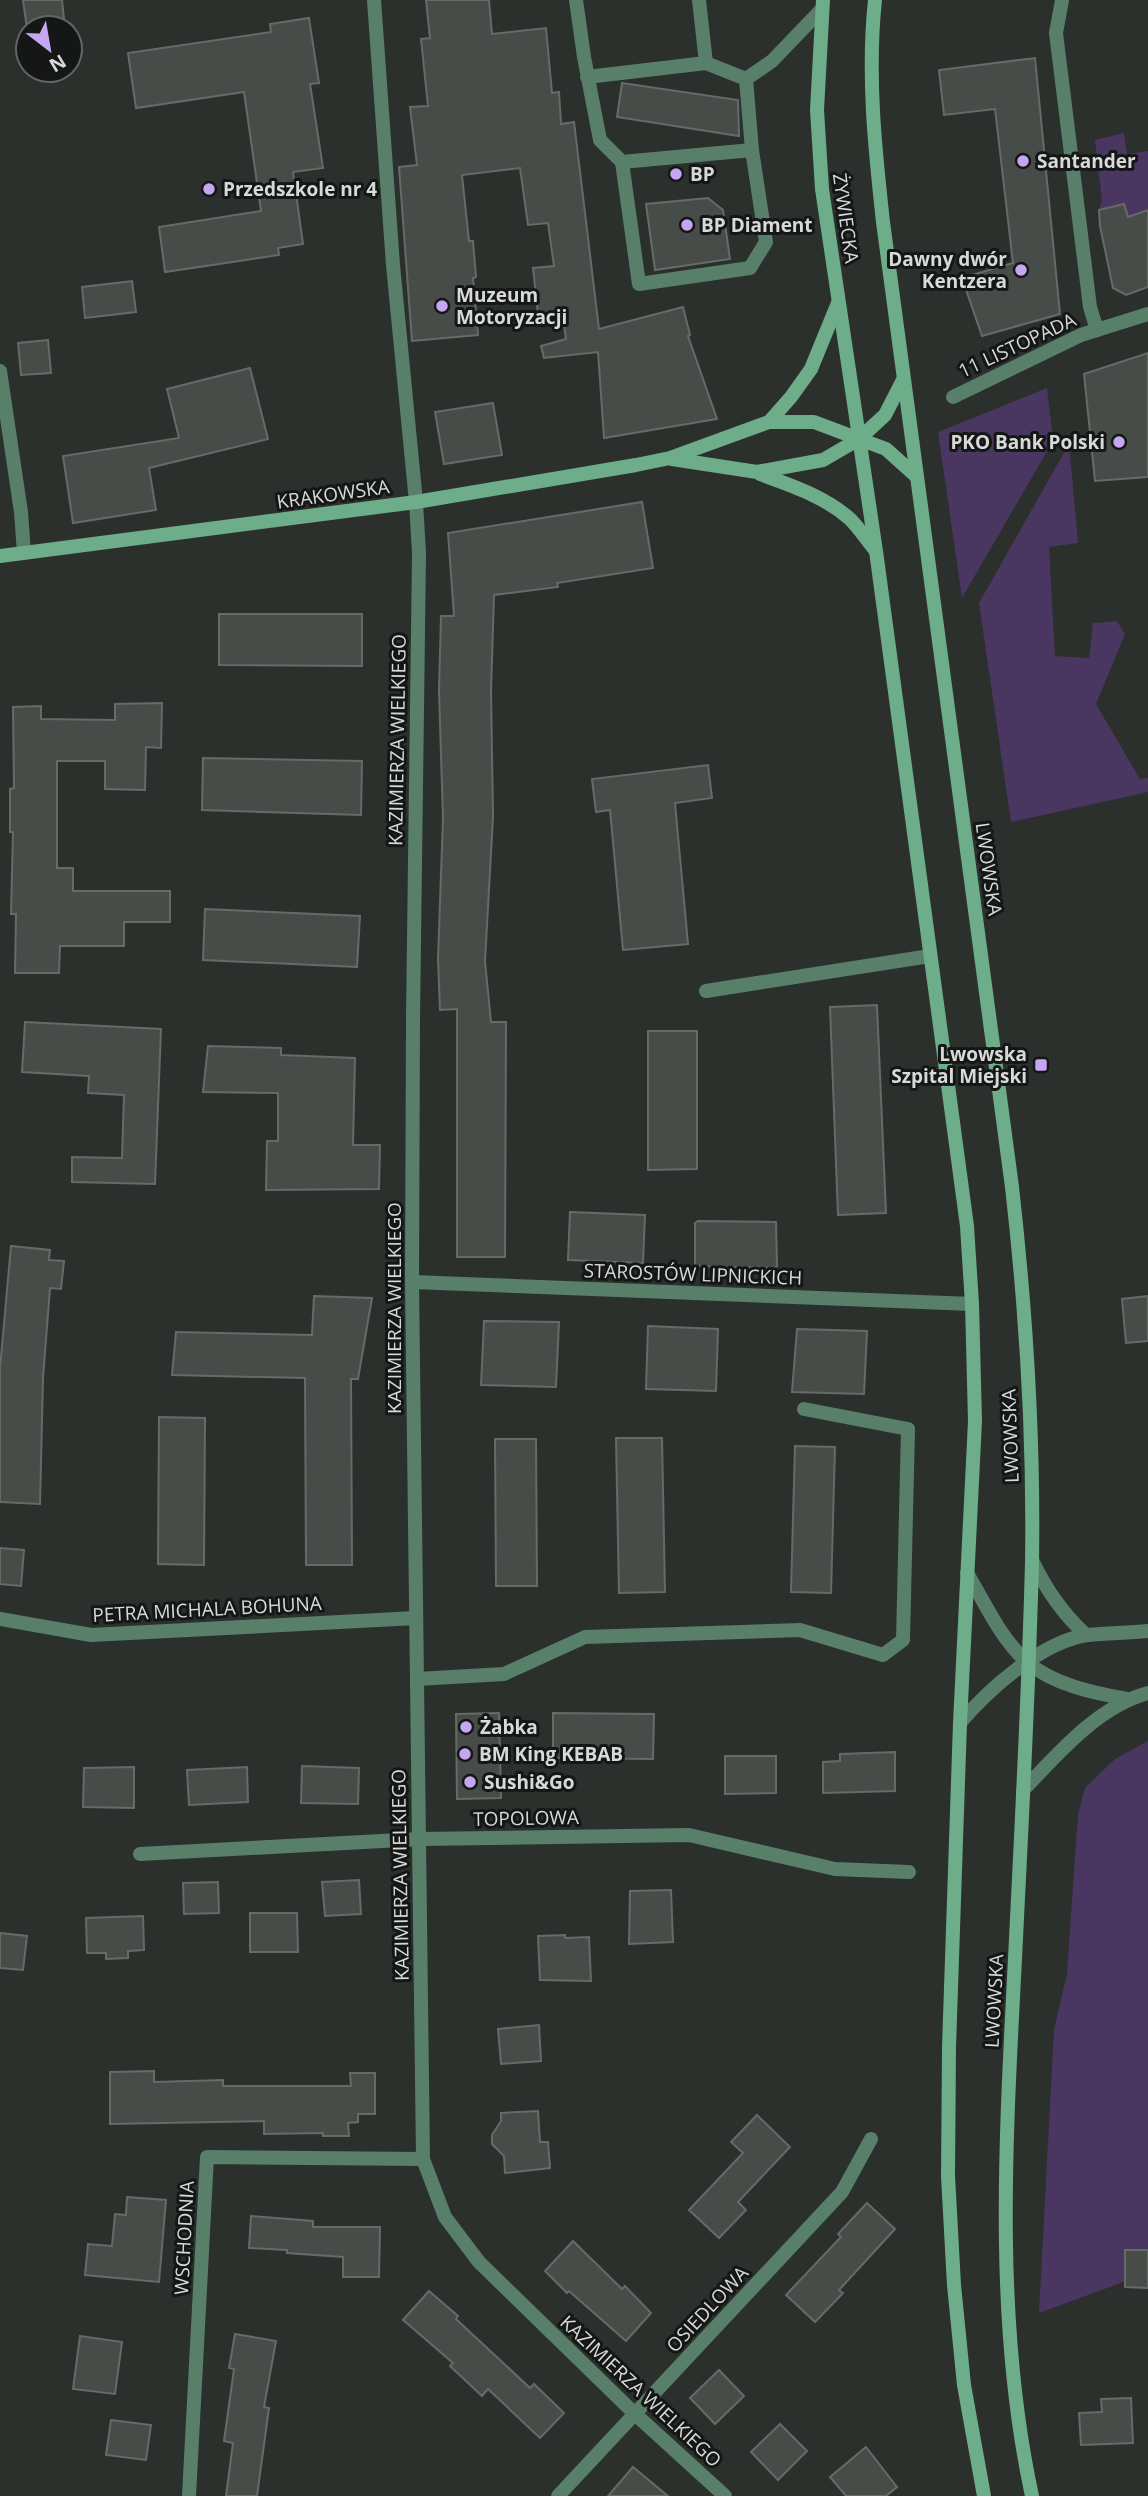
<svg xmlns="http://www.w3.org/2000/svg" width="1148" height="2496" font-family="'Open Sans',sans-serif">
<style>
.green{fill:#493661}
.building{fill:#474c49;stroke:#656b67;stroke-width:2}
.lines{fill:none;stroke-linecap:round;stroke-linejoin:round}
.service{stroke:#587f69;stroke-width:14}
.minor{stroke:#587f69;stroke-width:14}
.tertiary{stroke:#587f69;stroke-width:14}
.secondary{stroke:#6dad89;stroke-width:14}
.poi-dot{fill:#c5a6f0;stroke:#151716;stroke-width:2.5}
.labels{text-anchor:middle;stroke-width:6;stroke-linejoin:round;paint-order:stroke}
.poi-label{font-size:19px;font-weight:bold;fill:#d7dad8;stroke:#151716;text-anchor:start}
.street-label{font-size:19px;fill:#d7dad8;stroke:#151716}
</style>
<rect width="100%" height="100%" fill="#2b302d"/>
<!-- green -->
<g class="green">
<path d="M1124,133L1127,154L1148,151V210L1128,217L1124,204L1099,210L1102,200L1095,140Z"/>
<path d="M1047,388L1053,441L962,598L938,432Z"/>
<path d="M1069,444L1078,543L1049,547L1055,656L1089,658L1093,623L1117,621L1125,634L1096,704L1140,779L1148,778V792L1011,822L979,603Z"/>
<path d="M1148,1741V2273L1039,2313L1054,2030L1067,1974L1078,1814L1085,1788L1115,1759Z"/>
</g>
<!-- building -->
<g class="building">
<path d="M23,0H62L65,28H27Z"/>
<path d="M426,0H489L492,34L546,28L552,93L559,92L561,124L574,122L599,329L683,307L690,335L688,336L717,419L604,438L598,352L544,358L541,346L566,339L564,325H553L552,312L538,314L533,268L554,266L548,223L528,225L520,168L462,175L469,241H473L476,277L473,278L478,335L412,341L399,167L417,165L410,107L428,106L421,39L430,38Z"/>
<path d="M309,18L319,83L310,84L323,168L293,172L303,244L278,248L279,255L165,272L159,227L261,211L244,92L136,108L128,53L271,32L270,24Z"/>
<path d="M1035,58L1060,314L982,336L962,278L1013,263L995,109L944,115L939,70Z"/>
<path d="M622,83L738,100L739,136L617,117Z"/>
<path d="M708,198L723,210L730,259L655,270L646,204Z"/>
<path d="M1124,204L1128,217L1148,210V287L1126,295L1113,288L1100,226L1099,210Z"/>
<path d="M132,281L136,312L85,318L82,287Z"/>
<path d="M48,340L51,373L21,375L18,343Z"/>
<path d="M1148,353V477L1095,481L1084,374Z"/>
<path d="M250,368L268,439L149,468L156,510L73,523L63,456L179,438L167,389Z"/>
<path d="M493,403L502,455L444,464L435,412Z"/>
<path d="M642,502L653,568L557,583L558,587L494,595L491,691L493,817L485,961L491,1022H506L505,1257H457V1009L440,1010L438,959L443,818L439,690L441,616H454L448,533Z"/>
<path d="M219,614H362V666L219,665Z"/>
<path d="M162,703L161,748L146,747L145,790L105,789V761H57V868H73V891H170V922H124V946H60L59,973H15L16,914H11L13,832H10V789L14,788L13,707L41,706V719L115,720V704Z"/>
<path d="M203,758L362,761L361,815L202,810Z"/>
<path d="M708,765L712,798L675,803L688,944L623,950L610,810L596,812L592,779Z"/>
<path d="M205,909L360,916L357,967L203,960Z"/>
<path d="M877,1005L886,1213L838,1215L830,1007Z"/>
<path d="M25,1022L161,1029L155,1184L72,1182V1157L122,1158L124,1095L88,1093L89,1076L22,1072Z"/>
<path d="M648,1031H697V1169L648,1170Z"/>
<path d="M208,1046L281,1048V1055L355,1058L353,1145H380L379,1189L266,1190L267,1141H278V1093L203,1092Z"/>
<path d="M570,1212L645,1215L643,1263L568,1260Z"/>
<path d="M698,1221L776,1222L777,1266L775,1268L697,1266L695,1264V1223Z"/>
<path d="M11,1246L50,1250L49,1260L64,1261L61,1289L50,1288L43,1378L40,1504L0,1502V1368Z"/>
<path d="M314,1296L372,1298L358,1379H351L352,1565H306L305,1378L172,1375L176,1332L312,1335Z"/>
<path d="M1148,1296V1341L1126,1343L1122,1299Z"/>
<path d="M484,1321L559,1322L556,1387L481,1385Z"/>
<path d="M648,1326L718,1329L716,1391L646,1389Z"/>
<path d="M797,1329L867,1331L864,1394L792,1392Z"/>
<path d="M159,1417L205,1418L204,1565L158,1564Z"/>
<path d="M616,1438H662L665,1592L619,1593Z"/>
<path d="M495,1439H536L537,1586H496Z"/>
<path d="M795,1446L835,1447L831,1593L791,1592Z"/>
<path d="M0,1548L24,1550L21,1586L0,1584Z"/>
<path d="M499,1713L501,1798L457,1799L456,1714Z"/>
<path d="M553,1713L654,1714L653,1759L553,1758Z"/>
<path d="M895,1752V1791L823,1793V1762L840,1761V1754Z"/>
<path d="M725,1756H776V1793L725,1794Z"/>
<path d="M302,1766L359,1768L358,1804L301,1803Z"/>
<path d="M134,1767V1808L83,1807L84,1768Z"/>
<path d="M247,1767L248,1802L189,1805L187,1770Z"/>
<path d="M359,1880L361,1914L325,1916L322,1882Z"/>
<path d="M218,1882L219,1913L184,1914L183,1883Z"/>
<path d="M671,1890L673,1942L629,1944L630,1891Z"/>
<path d="M250,1913H297L298,1952H250Z"/>
<path d="M143,1916L144,1950L128,1951V1958L106,1959V1953H87L86,1918Z"/>
<path d="M0,1933L27,1936L23,1970L0,1968Z"/>
<path d="M565,1935V1938L589,1937L591,1981L540,1980L538,1936Z"/>
<path d="M539,2025L541,2061L501,2064L498,2029Z"/>
<path d="M154,2071V2082L223,2080V2086H351L350,2073H375V2114H358V2122L348,2123L349,2136H323V2133L264,2134V2121L110,2124V2072Z"/>
<path d="M538,2111L540,2142H548L550,2168L505,2173L504,2156L492,2144V2135L501,2121V2113Z"/>
<path d="M757,2115L790,2147L738,2202L746,2210L719,2238L689,2210L743,2153L731,2142Z"/>
<path d="M127,2197L166,2200L159,2282L85,2275L88,2244L112,2246L115,2214L126,2215Z"/>
<path d="M867,2203L895,2229L839,2290L843,2293L815,2322L786,2295L841,2237L838,2234Z"/>
<path d="M251,2216L313,2221V2227H380L379,2277H343V2257L287,2253V2250L249,2248Z"/>
<path d="M573,2241L622,2289L625,2286L651,2313L626,2341L569,2291L567,2293L545,2271Z"/>
<path d="M1125,2250H1148V2288L1125,2287Z"/>
<path d="M429,2291L458,2316L456,2319L530,2388L534,2384L564,2413L540,2438L488,2389L482,2396L450,2366L453,2363L403,2320Z"/>
<path d="M235,2334L276,2341L264,2407L269,2408L257,2496H226L233,2443L224,2441L234,2369L229,2368Z"/>
<path d="M80,2336L122,2342L115,2394L73,2389Z"/>
<path d="M719,2370L744,2396L715,2424L690,2398Z"/>
<path d="M1131,2398L1133,2443L1081,2445L1079,2413L1102,2412L1101,2399Z"/>
<path d="M111,2420L151,2425L146,2460L106,2455Z"/>
<path d="M780,2424L807,2451L778,2480L751,2452Z"/>
<path d="M866,2447L897,2487L886,2496H846L830,2477Z"/>
<path d="M633,2467L668,2496H608Z"/>
</g>
<g class="lines">
<!-- service -->
<g class="service">
<path d="M576,0L584,57L600,140L622,162L752,150L746,79L772,61L822,9"/>
<path d="M699,0L706,63L746,79"/>
<path d="M587,77L706,63"/>
<path d="M622,162L639,284L750,268L766,242L752,150"/>
<path d="M0,371L21,512L24,553"/>
<path d="M706,991L930,956"/>
<path d="M417,1679L504,1674L585,1637L800,1630L883,1655L903,1640L908,1429L804,1409"/>
</g>
<!-- minor -->
<g class="minor">
<path d="M374,0L393,265L416,502L419,553L413,1018L412,1282L423,2159L445,2217L479,2262L635,2414L725,2496"/>
<path d="M1062,0L1056,33L1090,307L1097,330"/>
<path d="M953,397L1081,335L1148,314"/>
<path d="M412,1282L972,1304"/>
<path d="M0,1619L91,1635L416,1618"/>
<path d="M140,1854L419,1839L689,1835L835,1869L909,1872"/>
<path d="M189,2496L207,2157L423,2159"/>
<path d="M558,2496L842,2192L871,2139"/>
</g>
<!-- tertiary -->
<g class="tertiary">
<path d="M1032,1560C1046,1590 1062,1613 1086,1635"/>
<path d="M967,1573C985,1603 1000,1638 1027,1662C1054,1685 1094,1693 1127,1699"/>
<path d="M960,1723C988,1690 1042,1641 1088,1635C1108,1633 1128,1633 1148,1631"/>
<path d="M1023,1790C1059,1753 1097,1707 1148,1693"/>
</g>
<!-- secondary -->
<g class="secondary">
<path d="M823,0L817,110L822,189L876,551L967,1226L972,1304L975,1421L960,1723L949,2047L948,2176L954,2285L964,2385L984,2496"/>
<path d="M875,0C867,74 875,149 883,222L1012,1187C1026,1311 1034,1438 1032,1562C1029,1681 1023,1800 1017,1918C1008,2110 991,2306 1032,2496"/>
<path d="M769,422L791,397L811,369L838,303"/>
<path d="M672,459L757,472L823,460L859,439L885,415L903,380"/>
<path d="M760,474C792,486 824,496 850,519C859,528 867,540 875,550"/>
<path d="M0,556L416,502L636,465L670,458L769,422H814L886,449L916,476"/>
</g>
</g>
<!-- markers -->
<g class="poi-dot">
<circle cx="1023" cy="161" r="7"/>
<circle cx="676" cy="174" r="7"/>
<circle cx="209" cy="189" r="7"/>
<circle cx="687" cy="225" r="7"/>
<circle cx="1021" cy="270" r="7"/>
<circle cx="442" cy="306" r="7"/>
<circle cx="1119" cy="442" r="7"/>
<rect x="1034" y="1058" width="14" height="14" rx="3.5"/>
<circle cx="466" cy="1727" r="7"/>
<circle cx="465" cy="1754" r="7"/>
<circle cx="470" cy="1782" r="7"/>
</g>
<g class="labels">
<!-- poi labels -->
<g class="poi-label">
<text x="1037" y="168">Santander</text>
<text x="690" y="181">BP</text>
<text x="223" y="196">Przedszkole nr 4</text>
<text x="701" y="232">BP Diament</text>
<text x="1007" y="266" text-anchor="end">Dawny dwór<tspan x="1007" dy="22">Kentzera</tspan></text>
<text x="456" y="302">Muzeum<tspan x="456" dy="22">Motoryzacji</tspan></text>
<text x="1105" y="449" text-anchor="end">PKO Bank Polski</text>
<text x="1027" y="1061" text-anchor="end">Lwowska<tspan x="1027" dy="22">Szpital Miejski</tspan></text>
<text x="480" y="1734">Żabka</text>
<text x="479" y="1761">BM King KEBAB</text>
<text x="484" y="1789">Sushi&amp;Go</text>
</g>
<!-- street labels -->
<g class="street-label">
<text transform="translate(846 218) rotate(82)" y="7">ŻYWIECKA</text>
<text transform="translate(1017 345) rotate(-25)" y="7">11 LISTOPADA</text>
<text transform="translate(333 494) rotate(-8)" y="7">KRAKOWSKA</text>
<text transform="translate(397 740) rotate(-89)" y="7">KAZIMIERZA WIELKIEGO</text>
<text transform="translate(989 869) rotate(82)" y="7">LWOWSKA</text>
<text transform="translate(693 1274) rotate(2)" y="7">STAROSTÓW LIPNICKICH</text>
<text transform="translate(394 1308) rotate(-90)" y="7">KAZIMIERZA WIELKIEGO</text>
<text transform="translate(1010 1436) rotate(-92)" y="7">LWOWSKA</text>
<text transform="translate(207 1609) rotate(-3)" y="7">PETRA MICHALA BOHUNA</text>
<text transform="translate(526 1818) rotate(-1)" y="7">TOPOLOWA</text>
<text transform="translate(400 1875) rotate(-91)" y="7">KAZIMIERZA WIELKIEGO</text>
<text transform="translate(994 2001) rotate(-87)" y="7">LWOWSKA</text>
<text transform="translate(184 2238) rotate(-87)" y="7">WSCHODNIA</text>
<text transform="translate(707 2309) rotate(-47)" y="7">OSIEDLOWA</text>
<text transform="translate(641 2391) rotate(43)" y="7">KAZIMIERZA WIELKIEGO</text>
</g>
</g>
<!-- north arrow -->
<g transform="translate(49 49) rotate(149)"><circle r="33" fill="#151716" stroke="#636564" stroke-width="2"/>
<path d="M0-5L12 26L0 18L-12 26Z" fill="#c5a6f0"/>
<text y="-10" font-size="19" font-weight="bold" text-anchor="middle" fill="#d7dad8">N</text>
</g>
</svg>
